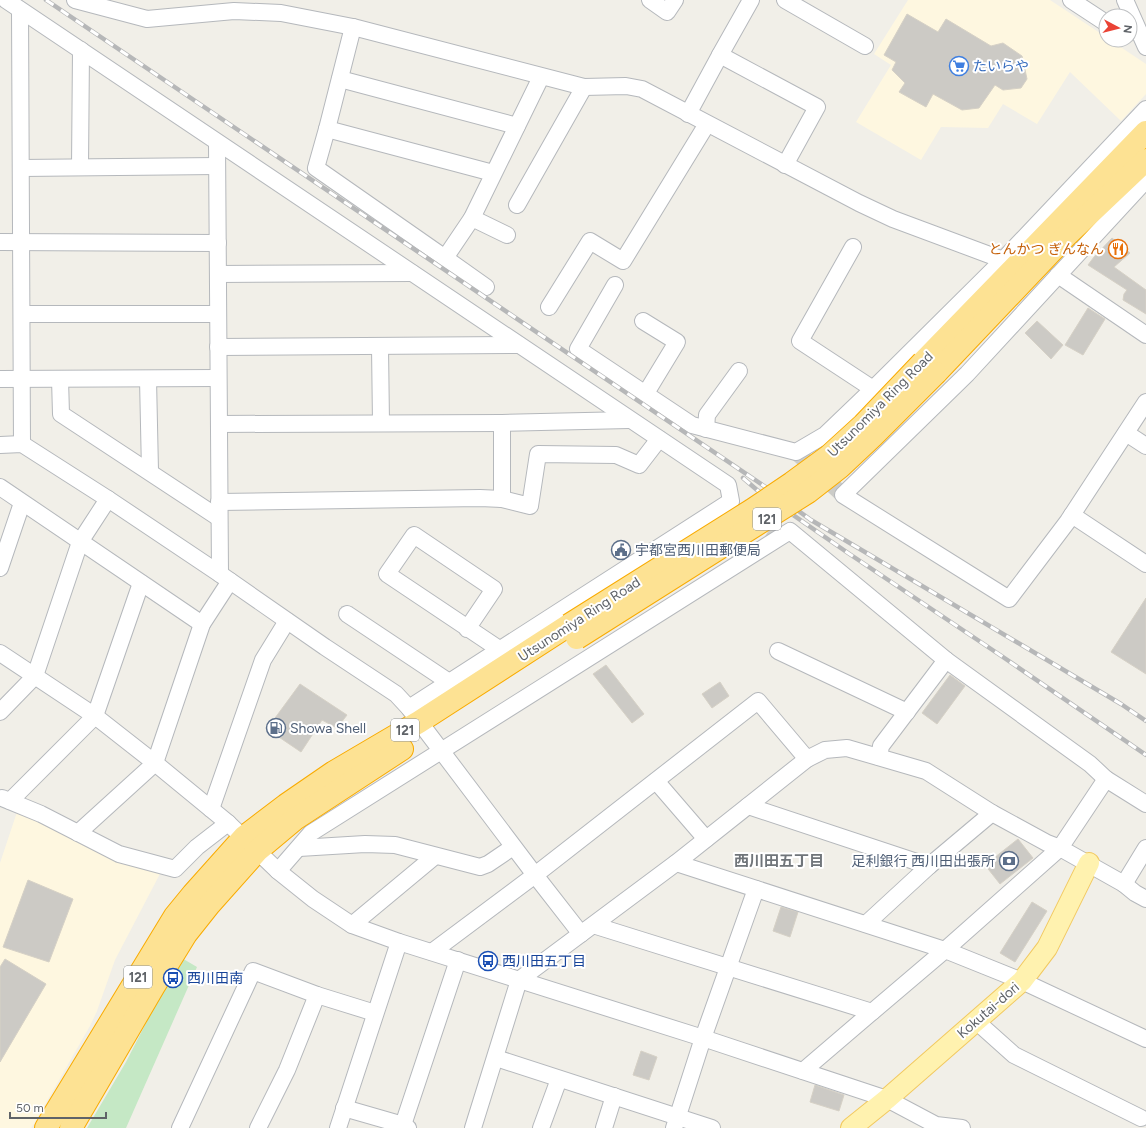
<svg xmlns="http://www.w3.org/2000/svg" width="1146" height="1128" font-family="Figtree,'Noto Sans JP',sans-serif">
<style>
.commercial{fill:#fef7e0}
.green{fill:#c5e8c5}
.building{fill:#cccac5;stroke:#d6d1c6}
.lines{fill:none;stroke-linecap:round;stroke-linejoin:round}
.minor-tunnel{stroke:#ccccc8;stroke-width:16;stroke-dasharray:16 8;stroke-linecap:butt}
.minor-casing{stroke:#b5b8bc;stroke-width:18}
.major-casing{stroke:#f2c960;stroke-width:22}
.highway-casing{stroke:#f9ab00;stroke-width:24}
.minor{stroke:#fff;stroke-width:16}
.major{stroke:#fff2af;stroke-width:20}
.highway{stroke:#fde293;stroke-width:22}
.rail-casing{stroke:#b6b7b8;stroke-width:4.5}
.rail{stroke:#fff;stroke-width:3;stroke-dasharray:9;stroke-linecap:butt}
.highway-bridge-casing{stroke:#f9ab00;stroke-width:24;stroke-linecap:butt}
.highway-bridge{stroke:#fde293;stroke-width:22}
.labels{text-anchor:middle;stroke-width:4;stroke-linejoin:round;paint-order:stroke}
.shield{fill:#fff;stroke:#8f9295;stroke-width:1}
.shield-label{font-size:13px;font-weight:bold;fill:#5f6368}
.shop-label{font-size:14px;fill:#366cbe;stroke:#fff;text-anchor:start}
.food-label{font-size:14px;fill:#c56008;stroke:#fff;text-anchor:end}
.street-label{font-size:14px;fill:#5f6368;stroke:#fff}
.service-label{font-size:14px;fill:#4e5e75;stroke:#fff;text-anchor:start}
.transit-label{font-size:14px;fill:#164399;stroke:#fff;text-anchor:start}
.neighbourhood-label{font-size:15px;font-weight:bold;fill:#70757a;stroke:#fff}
</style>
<rect width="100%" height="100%" fill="#f1efe8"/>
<!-- commercial -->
<g class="commercial">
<path d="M908,0H1050L1106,37V40H1110L1146,64V94L1121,121L1070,72L1037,124L1003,104L988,128L941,127L921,160L856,122L891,65L874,54Z"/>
<path d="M18,809L162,870L115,960L97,1011L90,1026L34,1124L31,1128H0V863Z"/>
</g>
<!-- green -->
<path class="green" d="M180,957L197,967L126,1128H87L126,1062Z"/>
<!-- building -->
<g class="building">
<path d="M907,14L938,32L946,19L991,46L1003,43L1022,56L1027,79L1021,88L1003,90L995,85L979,108L962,110L933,94L926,107L899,92L905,83L892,70L896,62L884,55Z"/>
<path d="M1112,238L1130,253L1114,267L1146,290V314L1123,300L1124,294L1127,290L1088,265L1094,257Z"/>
<path d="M1088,308L1105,319L1083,355L1065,345Z"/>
<path d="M1037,321L1063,345L1051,359L1025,333Z"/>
<path d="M1146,598V674L1111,652Z"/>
<path d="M606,665L644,714L632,723L593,674Z"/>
<path d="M950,675L965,686L937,724L922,713Z"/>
<path d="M720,682L729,696L712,708L702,694Z"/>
<path d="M300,684L347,715L337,728L322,720L301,752L267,729Z"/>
<path d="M1018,839L1033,858L1000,884L985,865Z"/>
<path d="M28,880L73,899L49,962L3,947Z"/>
<path d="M1032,902L1047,911L1015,962L1000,953Z"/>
<path d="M781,907L798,912L790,937L773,931Z"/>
<path d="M5,959L46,984L0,1062V967Z"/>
<path d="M641,1051L657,1057L649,1080L633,1075Z"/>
<path d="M815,1085L844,1095L839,1111L810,1102Z"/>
</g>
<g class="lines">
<!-- minor-tunnel -->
<g class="minor-tunnel">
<path d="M796,452L843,495"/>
<path d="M747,520L778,539"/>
</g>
<!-- minor casing -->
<g class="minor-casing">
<g id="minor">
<path d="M6,0L728,485L731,501L409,708"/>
<path d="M75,0L147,19L234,11L281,13L353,27L584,87L626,86L642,89L859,203L893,219L1003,260"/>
<path d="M650,0L667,12L675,0"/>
<path d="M751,0L720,55L817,107L785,165"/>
<path d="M785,0L865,46"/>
<path d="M1071,0L1106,23"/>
<path d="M1125,0L1146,47"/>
<path d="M20,10L22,444"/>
<path d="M353,27L327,129L316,168L445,258L472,218L541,77"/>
<path d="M340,79L517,126"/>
<path d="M688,114L720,55"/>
<path d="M327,129L493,173"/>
<path d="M217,143L220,574"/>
<path d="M80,167L81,50"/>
<path d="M21,168L217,166"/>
<path d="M1146,180L967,374L843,495L1009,599L1068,521L1146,402"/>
<path d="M517,205L584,87"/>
<path d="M472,218L507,235"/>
<path d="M0,242L218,243"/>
<path d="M853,247L800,341L873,389"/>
<path d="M445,258L486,287"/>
<path d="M218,274L412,273"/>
<path d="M1058,275L1146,335"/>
<path d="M615,285L578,349L692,425L796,452L825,435L873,389L1003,260L1146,109"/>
<path d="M549,307L590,241L623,261L707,124"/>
<path d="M22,314H218"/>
<path d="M643,321L677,342L646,393"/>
<path d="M218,347L519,345"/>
<path d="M380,347L381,423"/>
<path d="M0,379L218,378"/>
<path d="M60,379L61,414L219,518"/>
<path d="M148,379L150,471"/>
<path d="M502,423V499"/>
<path d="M219,424L502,423L629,420"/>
<path d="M706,429L707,415L739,371"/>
<path d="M1126,433L1146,446"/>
<path d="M0,445L22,444L108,499L220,574L325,647L396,694L409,708L535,875L581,934"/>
<path d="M0,487L202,624"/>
<path d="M219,502L480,498L502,499L530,506L538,454L616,455L639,465L659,439"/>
<path d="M1072,515L1146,564"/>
<path d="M0,568L22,503"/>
<path d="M347,614L449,682"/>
<path d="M467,629L494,589L414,535L387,574L499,649"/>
<path d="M778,651L907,712"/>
<path d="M0,653L95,716L155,763L228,823L278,871L313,899L352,925L399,942L703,1038L887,1099L936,1125L962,1128"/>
<path d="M0,712L35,676L80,542L108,499"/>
<path d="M879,757L881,746L946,660"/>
<path d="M656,781L706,839"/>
<path d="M2,798L41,814L119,854L175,869L197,847L228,823"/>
<path d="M10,801L95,716L141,583"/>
<path d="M1146,804L1106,779L1060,848L1124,884L1146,848"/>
<path d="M748,806L929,866L992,813"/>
<path d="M211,809L263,660L287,621"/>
<path d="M78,833L155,763L202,624L230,581"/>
<path d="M299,848L365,844L395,845L480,867L488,864L513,847"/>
<path d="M676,863L945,950L1022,981L1146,1039"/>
<path d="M278,871L311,833L790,531L946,660L1090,764L1106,779"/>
<path d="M1124,884L1135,893L1146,899"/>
<path d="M866,924L929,866"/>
<path d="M352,925L435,856"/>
<path d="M432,952L535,875L758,701L807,759"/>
<path d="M976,1021L1014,1055L1141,1118"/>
<path d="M496,1058L712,1128"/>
<path d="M803,1071L872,1012"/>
<path d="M344,1108L403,1125L408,1128"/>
<path d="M403,1125L458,960"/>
<path d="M180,1128L253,971L317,995L375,1013"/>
<path d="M258,1128L287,1070L317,995"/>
<path d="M338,1128L399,942"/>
<path d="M473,1128L519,980L676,863L807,759L825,750L847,748L926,771L992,813L1047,843L1060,848L945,950L872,1012L593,925"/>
<path d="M541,1128L559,1079"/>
<path d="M604,1128L614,1096"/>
<path d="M674,1128L703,1038L756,889"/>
</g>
</g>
<!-- major casing -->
<g class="major-casing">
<path id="major" d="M851,1128L887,1099L1022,981L1047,948L1089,863"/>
</g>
<!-- highway casing -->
<g class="highway-casing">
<g id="highway">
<path d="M923,362L1146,132"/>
<path d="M936,373L1067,235L1146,160"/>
<path d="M46,1128L175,916L193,894L244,837L286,805L334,772L419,722L569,625"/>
<path d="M71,1128L154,986L186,934L209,905L258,850L295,819L402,749"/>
</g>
</g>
<!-- minor -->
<use href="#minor" class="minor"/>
<!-- major -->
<use href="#major" class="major"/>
<!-- highway -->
<use href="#highway" class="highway"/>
<!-- rail casing -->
<g class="rail-casing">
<g id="rail">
<path d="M46,0L764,486L811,520L1121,704L1146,721"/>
<path d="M743,478L757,490L848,553L1000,655L1146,755"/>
</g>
</g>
<!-- rail -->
<use href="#rail" class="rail"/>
<!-- highway-bridge casing -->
<g class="highway-bridge-casing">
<g id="highway-bridge">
<path d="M569,625L752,510L792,483L829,456L863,425L923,362"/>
<path d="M577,638L808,492L840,467L873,436L936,373"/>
</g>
</g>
<!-- highway-bridge -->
<use href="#highway-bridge" class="highway-bridge"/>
</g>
<!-- icons -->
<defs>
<g id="supermarket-ring" transform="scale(1)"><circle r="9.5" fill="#fff" stroke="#3f7fe0" stroke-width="1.5"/><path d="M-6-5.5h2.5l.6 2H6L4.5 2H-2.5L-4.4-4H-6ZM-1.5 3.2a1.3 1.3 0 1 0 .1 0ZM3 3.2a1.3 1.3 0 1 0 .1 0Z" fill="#3f7fe0"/></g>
<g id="restaurant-ring" transform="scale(1)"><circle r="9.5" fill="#fff" stroke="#e8710a" stroke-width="1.5"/><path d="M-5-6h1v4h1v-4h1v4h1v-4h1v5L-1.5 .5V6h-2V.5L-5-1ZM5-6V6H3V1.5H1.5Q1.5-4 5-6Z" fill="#e8710a"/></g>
<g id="civic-ring" transform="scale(1)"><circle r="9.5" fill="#fff" stroke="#5c6f8a" stroke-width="1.5"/><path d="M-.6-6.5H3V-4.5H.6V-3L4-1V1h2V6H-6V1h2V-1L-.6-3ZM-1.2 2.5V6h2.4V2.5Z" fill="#5c6f8a"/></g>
<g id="fuel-ring" transform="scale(1)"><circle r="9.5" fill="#fff" stroke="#5c6f8a" stroke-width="1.5"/><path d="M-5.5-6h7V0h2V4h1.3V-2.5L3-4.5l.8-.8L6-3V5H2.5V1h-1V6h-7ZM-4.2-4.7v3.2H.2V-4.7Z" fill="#5c6f8a"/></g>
<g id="bank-ring" transform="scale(1)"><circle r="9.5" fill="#fff" stroke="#5c6f8a" stroke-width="1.5"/><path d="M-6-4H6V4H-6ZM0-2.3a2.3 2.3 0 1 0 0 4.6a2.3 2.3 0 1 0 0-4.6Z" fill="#5c6f8a"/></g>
<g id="bus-ring" transform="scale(1)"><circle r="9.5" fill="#fff" stroke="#1a4fb4" stroke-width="1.5"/><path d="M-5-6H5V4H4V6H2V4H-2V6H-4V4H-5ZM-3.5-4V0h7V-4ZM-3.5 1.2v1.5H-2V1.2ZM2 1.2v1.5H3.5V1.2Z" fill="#1a4fb4"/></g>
</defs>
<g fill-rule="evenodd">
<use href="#supermarket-ring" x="959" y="66"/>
<use href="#restaurant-ring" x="1118" y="249"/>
<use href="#civic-ring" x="621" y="550"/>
<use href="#fuel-ring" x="276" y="728"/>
<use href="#bank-ring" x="1009" y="861"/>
<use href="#bus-ring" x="488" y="961"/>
<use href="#bus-ring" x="173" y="978"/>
</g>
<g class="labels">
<!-- shield labels -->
<g class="shield">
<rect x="753" y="508" width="28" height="22" rx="3"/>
<rect x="391" y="719" width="28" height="22" rx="3"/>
<rect x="124" y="966" width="28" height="22" rx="3"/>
</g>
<g class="shield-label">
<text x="767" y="524">121</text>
<text x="405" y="735">121</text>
<text x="138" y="982">121</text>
</g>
<!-- shop labels -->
<g class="shop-label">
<text x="973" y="71">たいらや</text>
</g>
<!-- food labels -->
<g class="food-label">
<text x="1104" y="254">とんかつ ぎんなん</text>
</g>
<!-- street labels -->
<g class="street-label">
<text transform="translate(880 404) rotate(-45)" y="5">Utsunomiya Ring Road</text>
<text transform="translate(579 619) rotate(-33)" y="5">Utsunomiya Ring Road</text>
<text transform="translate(988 1010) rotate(-41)" y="5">Kokutai-dori</text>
</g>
<!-- service labels -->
<g class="service-label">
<text x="635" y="555">宇都宮西川田郵便局</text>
<text x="290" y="733">Showa Shell</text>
<text x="995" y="866" text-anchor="end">足利銀行 西川田出張所</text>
</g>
<!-- transit labels -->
<g class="transit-label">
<text x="502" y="966">西川田五丁目</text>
<text x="187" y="983">西川田南</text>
</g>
<!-- neighbourhood labels -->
<g class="neighbourhood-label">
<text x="779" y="866">西川田五丁目</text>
</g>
</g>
<!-- north arrow -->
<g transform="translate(1118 28) rotate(97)"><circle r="19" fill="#ffffff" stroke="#bfc1c3"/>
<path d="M0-3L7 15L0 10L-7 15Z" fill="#ea4335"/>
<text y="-6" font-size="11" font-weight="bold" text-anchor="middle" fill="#5f6368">N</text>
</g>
<!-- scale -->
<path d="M10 1112v6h96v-6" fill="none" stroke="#5f6368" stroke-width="2"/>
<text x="16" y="1112" font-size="12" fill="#5f6368" stroke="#ffffff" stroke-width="3" paint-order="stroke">50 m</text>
</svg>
